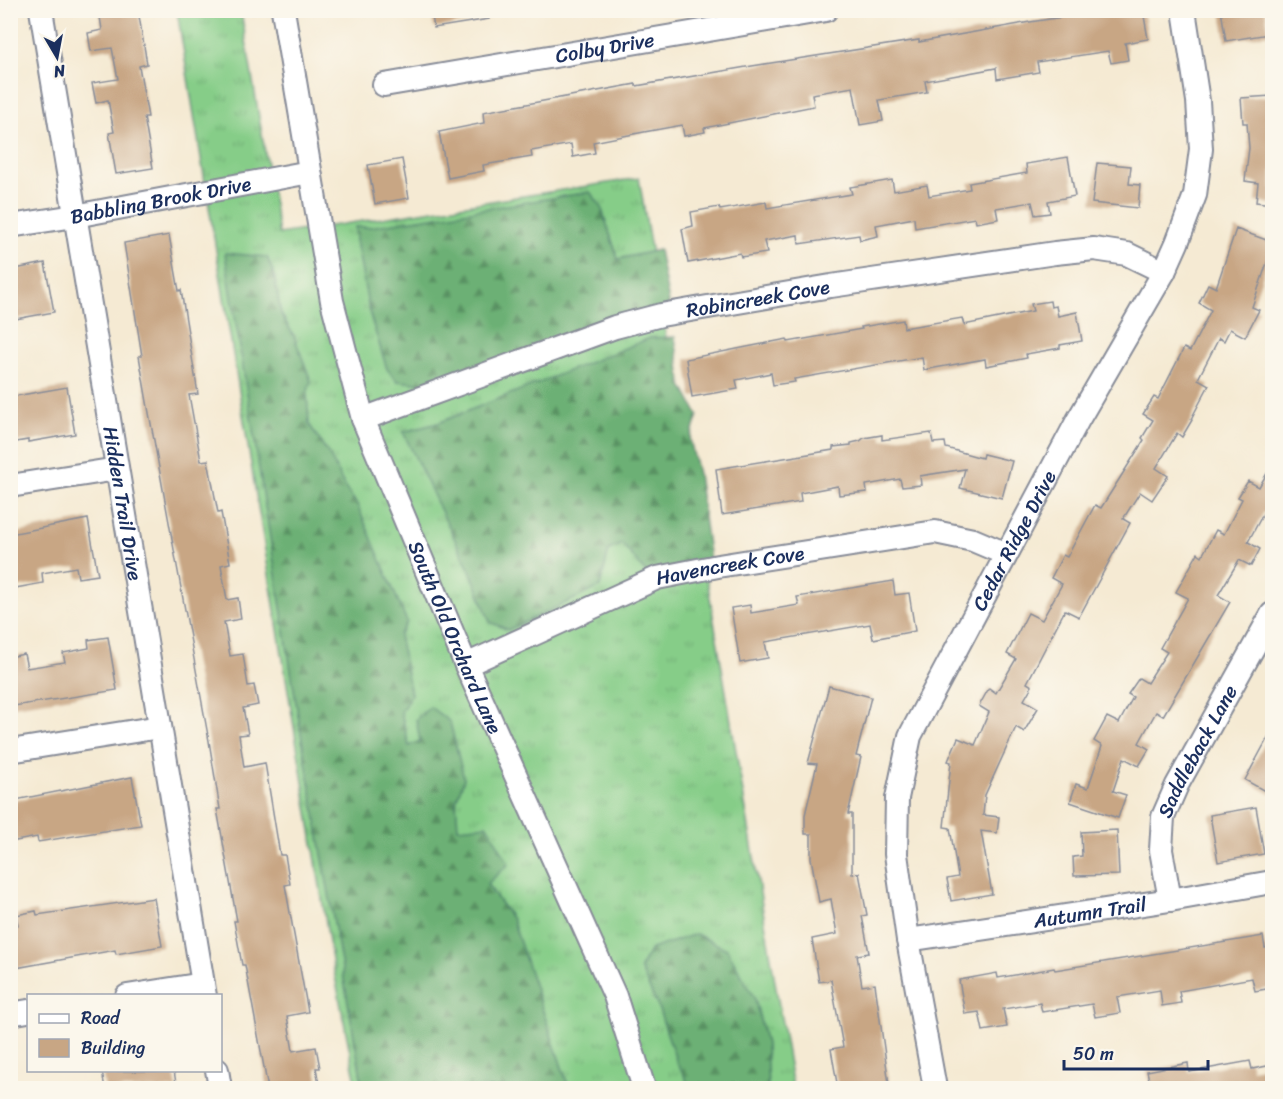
<svg xmlns="http://www.w3.org/2000/svg" width="1283" height="1099" font-family="Sriracha,sans-serif">
<style>
.grass{fill:url(#grass-tufts);stroke:#507e73;stroke-width:1.5}
.forest{fill:url(#forest-firs);stroke:#447069;stroke-width:1.5}
.building{fill:#c8a684}
.lines{fill:none;stroke-linecap:round;stroke-linejoin:round}
.minor-casing{stroke:#888c98;stroke-width:26}
.minor{stroke:#fff;stroke-width:22}
.labels{text-anchor:middle;stroke-width:5;stroke-linejoin:round;paint-order:stroke}
.street-label{font-size:20px;fill:#1b2f5e;stroke:#fbf7ec}
</style>
<defs>
<pattern id="grass-tufts" width="24" height="20" patternUnits="userSpaceOnUse" patternTransform="scale(1.5)"><rect width="24" height="20" fill="#86cd88"/><path d="M3 7l-1-3M5 7V3M7 7l1-3M15 17l-1-3M17 17v-4M19 17l1-3" fill="none" stroke="#73b078"/></pattern>
<pattern id="forest-firs" width="22" height="20" patternUnits="userSpaceOnUse" patternTransform="scale(1.5)"><rect width="22" height="20" fill="#6cb074"/><path d="M5 1l3.5 6h-7zM16 11l3.5 6h-7z" fill="#589062"/></pattern>
</defs>
<rect width="100%" height="100%" fill="#fbf7ec"/>
<filter id="ink" filterUnits="userSpaceOnUse"><feTurbulence type="fractalNoise" baseFrequency=".0167" numOctaves="2"/><feDisplacementMap in="SourceGraphic" scale="12" xChannelSelector="R" yChannelSelector="G"/><feConvolveMatrix kernelMatrix="1 2 1 2 8 2 1 2 1" color-interpolation-filters="sRGB"/></filter>
<filter id="wash" filterUnits="userSpaceOnUse"><feTurbulence type="fractalNoise" baseFrequency=".008" numOctaves="4" result="noise"/><feDisplacementMap in="SourceGraphic" scale="24" xChannelSelector="R" yChannelSelector="G"/><feGaussianBlur stdDeviation="1.35" result="paint"/><feColorMatrix in="noise" values="0 0 0 0 0 0 0 0 0 0 0 0 0 0 0 0 0 1.4 0 .05"/><feComposite in="paint" operator="in"/></filter>
<g filter="url(#wash)">
<rect width="100%" height="100%" fill="#f5ead3"/>
<!-- grass -->
<path class="grass" d="M177,11H241L279,234L639,178L793,1088H357L333,966Z"/>
<!-- forest -->
<g class="forest">
<path d="M590,192L601,206L618,259L659,250L670,307L435,385L397,381L387,369L370,315L356,241L355,227H369Z"/>
<path d="M225,253L267,257L274,274L281,314L294,336L311,381L307,394L309,424L330,456L346,489L357,504L407,622L399,635L411,694L401,712L409,746L420,741L416,719L430,707L450,722L464,779L456,801L458,828L487,825L509,864L487,884L512,919L569,1088H363L301,734Z"/>
<path d="M675,337L682,385L698,415L690,439L698,474L710,560L646,573L622,544L609,550L600,587L508,630L490,622L473,577L403,432L438,423L650,338Z"/>
<path d="M696,934L727,949L755,999L766,1044L768,1088H689L686,1079L677,1063L658,1007L640,968L651,949Z"/>
</g>
<g id="blocks">
<!-- building -->
<g class="building">
<path d="M99,10H138L147,64L139,66L148,117H144L153,168L116,174L109,133L114,132L108,100L96,103L92,83L118,79L112,48L91,51L88,33L102,30Z"/>
<path d="M431,10H488L489,19L434,28Z"/>
<path d="M1109,10H1143L1148,39L1125,43L1128,60L1111,63L1108,51L1037,62L1039,72L997,79L996,68L925,81L927,92L879,100L883,121L860,125L853,87L812,94L814,106L704,128L705,132L684,136L682,125L644,132L593,142L595,153L573,157L571,144L531,151L532,157L483,165L484,171L448,178L439,132L484,123L483,112L636,84V86L752,66L919,40V42L1030,22Z"/>
<path d="M1221,10H1265L1269,34L1226,41Z"/>
<path d="M1272,96V204L1256,202L1258,183L1245,181L1249,148L1247,123H1243L1241,98Z"/>
<path d="M1068,157L1075,196L1048,201L1050,213L1035,215L1032,202L996,208L998,219L976,223L975,218L915,228L914,218L876,225L878,236L860,240L859,235L799,244L798,235L764,241L767,253L741,257L740,253L688,263L682,229L693,226L691,212L719,207L720,210L766,202L767,208L852,194L850,187L892,180L894,191L927,185L929,196L970,189L969,183L1027,173L1026,164Z"/>
<path d="M402,159L409,198L375,204L368,165Z"/>
<path d="M1097,163L1131,166L1129,184L1140,185L1138,208L1092,203Z"/>
<path d="M1236,229L1272,242V248L1252,307L1259,310L1245,337L1230,329L1224,341L1219,338L1198,379L1209,385L1191,419L1192,420L1182,437L1177,433L1156,468L1168,476L1152,500L1140,492L1123,519L1130,523L1079,617L1065,610L1027,683L1032,686L1024,700L1038,708L1024,732L1016,727L985,795L983,815L999,817L997,833L981,831L992,894L951,901L947,879L958,877L950,828L944,827L951,762L948,761L958,738L975,745L989,712L979,706L989,688L996,693L1016,659L1007,654L1028,613L1042,620L1062,584L1051,578L1063,555L1067,557L1095,505L1101,508L1144,440L1142,438L1153,420L1143,414L1154,397L1158,399L1184,348L1190,351L1211,310L1199,303L1208,284L1216,288Z"/>
<path d="M169,235L179,291L181,290L198,394L189,395L201,461L208,460L218,513L221,512L230,563L221,565L227,600L238,598L241,619L224,622L230,656L243,654L248,686L254,685L258,705L243,708L248,734L239,735L244,767L265,763L280,855H285L290,884L285,885L308,1012L287,1016L293,1051L316,1047L320,1068H316L320,1089H268L245,965H242L234,921H237L217,809H220L209,741L147,402L139,356H142L124,243Z"/>
<path d="M45,263L54,312L10,320V270Z"/>
<path d="M1050,301L1051,307L1056,306L1058,316L1077,312L1082,341L1060,345V348L1026,354L1027,358L986,366L985,359L924,370L922,357L794,379L795,382L773,385L771,373L736,380L738,389L692,397L686,359L787,339L788,342L862,329L861,327L903,320L904,328L962,318L964,325L1033,311L1031,304Z"/>
<path d="M67,387L75,434L28,442V440L10,443V397Z"/>
<path d="M931,433L933,443L945,442L946,448L982,458L983,454L1012,461L1002,498L960,488L965,469L920,476L921,485L902,487L900,479L866,485L867,492L839,495L838,486L800,493L801,502L722,515L716,469L833,450V447L851,445V443L860,441L864,438L882,435V440Z"/>
<path d="M1272,465V517L1264,512L1248,542L1260,549L1251,566L1239,560L1218,595L1230,602L1163,716L1156,712L1139,743L1149,749L1139,766L1124,758L1113,791L1126,795L1118,818L1070,802L1076,784L1088,788L1102,746L1094,741L1107,717L1119,723L1133,697L1128,694L1139,678L1147,683L1167,652L1160,648L1188,598L1176,592L1198,553L1202,556L1216,530L1224,534L1242,499L1238,497L1248,481L1259,487Z"/>
<path d="M88,519L98,575L78,578L76,567L42,573L43,583L10,589V534Z"/>
<path d="M893,581L895,595L909,593L915,631L873,639L870,624L765,642L768,658L740,663L731,608L750,605L751,613L799,605L797,597Z"/>
<path d="M108,637L117,690L14,706L10,685V657L24,654L27,668L65,662L63,653L89,648L88,640Z"/>
<path d="M829,686L871,697L856,756L861,757L848,814H852V874L859,873L867,915L862,916L869,953L857,955L862,986L875,984L889,1084L859,1089H838L831,1049L843,1047L831,980L819,982L812,939L837,934L831,899L819,902L811,858V834H805V815L817,764L808,763Z"/>
<path d="M1272,730V795L1245,780Z"/>
<path d="M132,777L141,825L38,842L37,837L10,842V801Z"/>
<path d="M1256,807L1264,854L1218,862L1210,815Z"/>
<path d="M1117,830L1119,875L1074,876L1073,857L1082,856L1081,832Z"/>
<path d="M154,898L162,946L116,954L115,950L10,969V927L18,925L16,915L36,911L37,915Z"/>
<path d="M1263,936L1265,948L1272,946V988L1255,991L1252,978L1179,991L1181,1003L1162,1006L1160,990L1117,997L1120,1013L1095,1017L1092,1004L1042,1012L1040,1003L1003,1009L1007,1027L983,1031L979,1012L965,1014L959,980L997,973L998,978L1054,968L1055,970Z"/>
<path d="M1250,1061L1252,1069L1272,1065V1089H1151L1147,1071L1188,1063L1189,1072Z"/>
<path d="M102,1071H174L177,1089H105Z"/>
</g>
</g>
</g>
<g filter="url(#ink)">
<use href="#blocks" fill-opacity="0" stroke="#888c98" stroke-width="1.5"/>
<g class="lines">
<!-- minor casing -->
<g class="minor-casing">
<g id="minor">
<path id="s1" d="M41,10L205,996"/>
<path id="s2" d="M283,10L332,301L363,419L466,665L615,996L644,1088"/>
<path id="s3" d="M384,85L826,10"/>
<path id="s4" d="M10,226L75,216L310,172"/>
<path id="s5" d="M363,419L615,327L661,315L831,286L1055,253L1094,249L1127,254L1164,272"/>
<path d="M10,486L117,469"/>
<path id="s6" d="M466,665L657,578L718,566L935,532L973,540L1006,554"/>
<path d="M10,751L160,727"/>
<path id="s7" d="M1170,900L1161,850L1163,817L1177,785L1272,614"/>
<path id="s8" d="M908,940L1170,900L1272,882"/>
<path d="M127,996L203,984"/>
<path d="M10,1014L28,1011"/>
<path d="M217,1070L220,1088"/>
<path id="s9" d="M935,1088L908,940L896,854L897,798L910,736L1078,420L1164,272L1177,243L1195,195L1201,149L1198,101L1184,10"/>
</g>
</g>
<!-- minor -->
<use href="#minor" class="minor"/>
</g>
</g>
<g class="labels">
<!-- street labels -->
<g class="street-label">
<text dy="7" stroke="none"><textPath href="#s3" startOffset="224">Colby Drive</textPath></text>
<text dy="7" stroke="none"><textPath href="#s4" startOffset="153">Babbling Brook Drive</textPath></text>
<text dy="7" stroke="none"><textPath href="#s5" startOffset="414">Robincreek Cove</textPath></text>
<text dy="7" stroke="none"><textPath href="#s1" startOffset="500">Hidden Trail Drive</textPath></text>
<text dy="7" stroke="none"><textPath href="#s9" startOffset="578">Cedar Ridge Drive</textPath></text>
<text dy="7" stroke="none"><textPath href="#s6" startOffset="284">Havencreek Cove</textPath></text>
<text dy="7" stroke="none"><textPath href="#s2" startOffset="654">South Old Orchard Lane</textPath></text>
<text dy="7" stroke="none"><textPath href="#s7" startOffset="158">Saddleback Lane</textPath></text>
<text dy="7" stroke="none"><textPath href="#s8" startOffset="184">Autumn Trail</textPath></text>
</g>
</g>
<!-- margin -->
<rect width="1283" height="1099" fill="none" stroke="#fbf7ec" stroke-width="36"/>
<!-- legend -->
<rect x="27" y="994" width="195" height="78" fill="#fbf7ec" stroke="#a1a7b3" stroke-width="1.5"/>
<rect x="39" y="1014" width="30" height="9" fill="#ffffff" stroke="#a1a7b3" stroke-width="1.5"/>
<text x="81" y="1024" font-size="18" fill="#1b2f5e">Road</text>
<rect x="39" y="1039" width="30" height="18" fill="#c8a684" stroke="#a1a7b3" stroke-width="1.5"/>
<text x="81" y="1054" font-size="18" fill="#1b2f5e">Building</text>
<!-- north arrow -->
<g transform="translate(57 57) rotate(170)" stroke="#fbf7ec" stroke-width="4.5" paint-order="stroke">
<path d="M0-4.5L10 22L0 15L-10 22Z" fill="#1b2f5e"/>
<text y="-9" font-size="16" font-weight="bold" text-anchor="middle" fill="#1b2f5e">N</text>
</g>
<!-- scale -->
<path d="M1064 1060v9h144v-9" fill="none" stroke="#1b2f5e" stroke-width="3"/>
<text x="1073" y="1060" font-size="18" fill="#1b2f5e" stroke="#fbf7ec" stroke-width="4.5" paint-order="stroke">50 m</text>
</svg>
